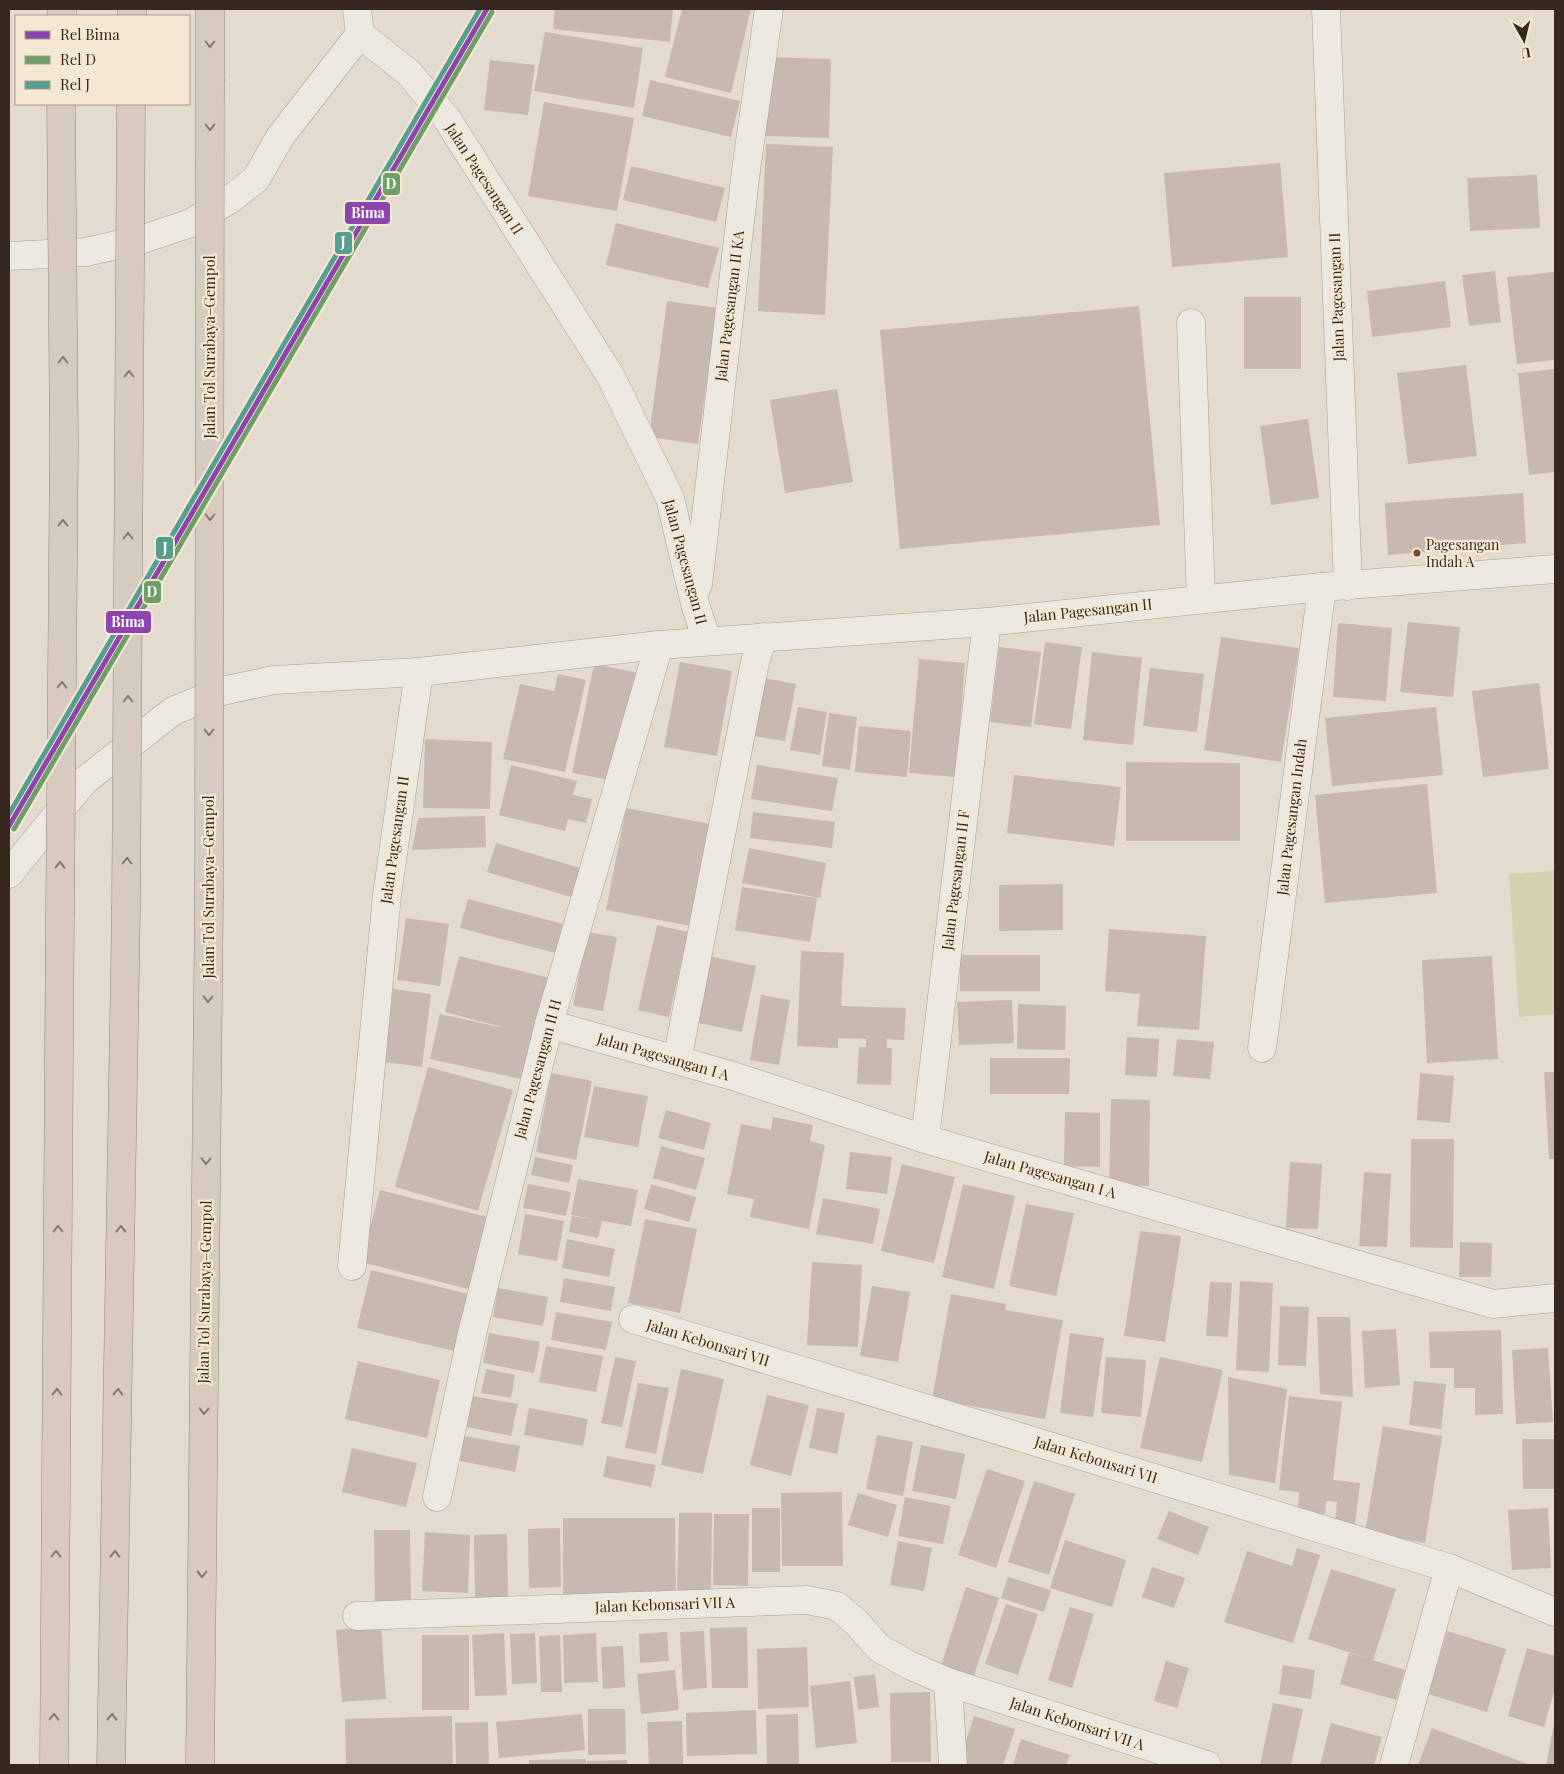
<svg xmlns="http://www.w3.org/2000/svg" width="1564" height="1774" font-family="'Playfair Display',serif">
<style>
.green{fill:#d5d2b1}
.building{fill:#c7b9af}
.lines{fill:none;stroke-linecap:round;stroke-linejoin:round}
.minor-casing{stroke:#a8a097;stroke-width:29}
.highway-casing{stroke:#8e867e;stroke-width:29}
.minor{stroke:#ece7df;stroke-width:28}
.highway{stroke:#d6cbbe;stroke-width:28}
.highway-bridge-casing{stroke:#8e867e;stroke-width:29;stroke-linecap:butt}
.highway-bridge{stroke:#d6cbbe;stroke-width:28}
.rail-1-casing{stroke:#f4e8d4;stroke-width:9}
.rail-2-casing{stroke:#f4e8d4;stroke-width:9}
.rail-3-casing{stroke:#f4e8d4;stroke-width:9}
.rail-1{stroke:#8e44ad;stroke-width:5}
.rail-2{stroke:#6f9e68;stroke-width:5}
.rail-3{stroke:#559e90;stroke-width:5}
.oneway{stroke:#867a6e}
.bus-dot{fill:#7a4b2a;stroke:#f4e8d4;stroke-width:2}
.labels{text-anchor:middle;stroke-width:4.5;stroke-linejoin:round;paint-order:stroke}
.bus-label{font-size:14px;fill:#37281f;stroke:#f4e8d4;text-anchor:start}
.street-label{font-size:15px;fill:#37281f;stroke:#f4e8d4}
.line-badge{stroke:#f4e8d4;stroke-width:2}
.badge-label{font-size:14px;text-anchor:middle;font-weight:bold;fill:#fff}
</style>
<rect width="100%" height="100%" fill="#e3dbce"/>
<!-- green -->
<path class="green" d="M1555,871V1014L1519,1017L1509,874Z"/>
<!-- building -->
<g class="building">
<path d="M555,9H673L670,42L553,29Z"/>
<path d="M682,9H751L731,93L665,77Z"/>
<path d="M545,32L643,48L634,108L534,91Z"/>
<path d="M766,57L831,59L829,138L763,136Z"/>
<path d="M490,60L535,65L528,115L484,110Z"/>
<path d="M650,80L740,101L731,137L642,116Z"/>
<path d="M544,102L634,118L617,211L528,196Z"/>
<path d="M766,144L833,147L825,315L758,311Z"/>
<path d="M1280,163L1288,257L1172,267L1164,173Z"/>
<path d="M631,166L725,188L716,222L623,200Z"/>
<path d="M1537,175L1540,228L1470,231L1467,178Z"/>
<path d="M616,223L719,248L708,288L606,265Z"/>
<path d="M1495,271L1501,322L1469,326L1462,275Z"/>
<path d="M1555,272V360L1517,364L1507,277Z"/>
<path d="M1445,281L1451,327L1372,337L1367,291Z"/>
<rect x="1244" y="297" width="57" height="72"/>
<path d="M667,301L717,308L698,444L649,437Z"/>
<path d="M1139,306L1160,525L900,549L880,330Z"/>
<path d="M1466,365L1477,456L1408,464L1397,373Z"/>
<path d="M1555,369V472L1529,475L1518,373Z"/>
<path d="M837,389L853,482L785,493L770,400Z"/>
<path d="M1308,419L1319,498L1271,505L1260,426Z"/>
<path d="M1523,493L1526,543L1388,555L1385,503Z"/>
<path d="M1408,622L1460,627L1453,697L1400,692Z"/>
<path d="M1338,623L1392,628L1386,701L1333,697Z"/>
<path d="M1221,637L1299,648L1281,762L1204,750Z"/>
<path d="M1045,642L1082,647L1071,729L1034,724Z"/>
<path d="M999,647L1041,652L1031,727L990,722Z"/>
<path d="M1092,652L1142,658L1133,745L1083,740Z"/>
<path d="M919,659L965,663L956,777L909,773Z"/>
<path d="M680,662L732,671L717,756L664,747Z"/>
<path d="M594,664L639,673L617,781L572,773Z"/>
<path d="M1150,668L1204,674L1197,732L1143,726Z"/>
<path d="M558,674L586,680L565,772L503,759L520,684L554,691Z"/>
<path d="M764,678L796,684L785,741L753,736Z"/>
<path d="M1539,683L1549,769L1483,777L1472,691Z"/>
<path d="M798,707L827,712L820,755L790,750Z"/>
<path d="M1436,707L1443,775L1332,786L1325,718Z"/>
<path d="M829,713L857,717L850,770L822,766Z"/>
<path d="M859,726L911,731L907,777L855,772Z"/>
<path d="M425,739L492,742L490,809L423,808Z"/>
<path d="M1126,762L1240,763V841H1126Z"/>
<path d="M511,765L577,781L573,795L592,799L586,823L568,819L565,831L499,815Z"/>
<path d="M757,765L838,778L832,811L751,799Z"/>
<path d="M1014,775L1121,787L1114,846L1007,833Z"/>
<path d="M1427,784L1437,893L1325,903L1315,795Z"/>
<path d="M626,808L716,825L696,927L606,910Z"/>
<path d="M753,812L835,822L832,848L750,838Z"/>
<path d="M485,816L486,847L412,850L418,818Z"/>
<path d="M496,843L580,868L571,897L487,872Z"/>
<path d="M749,848L826,863L820,898L742,883Z"/>
<path d="M1063,884V930L999,931V885Z"/>
<path d="M742,887L817,898L810,942L735,930Z"/>
<path d="M468,899L567,925L559,954L460,928Z"/>
<path d="M406,918L449,924L440,986L397,980Z"/>
<path d="M657,925L688,932L669,1017L638,1010Z"/>
<path d="M1109,929L1206,936L1199,1030L1137,1026L1140,994L1105,991Z"/>
<path d="M587,932L617,937L603,1011L573,1006Z"/>
<path d="M801,951L844,953L841,1006L906,1008L904,1040L887,1039V1048H892L891,1085L857,1084L859,1047H866V1039L838,1038V1048L797,1046Z"/>
<path d="M704,955L756,966L742,1032L689,1021Z"/>
<rect x="960" y="955" width="80" height="36"/>
<path d="M459,956L554,979L530,1081L430,1059L440,1014L513,1030L445,1012Z"/>
<path d="M1492,956L1498,1059L1427,1063L1422,960Z"/>
<path d="M393,989L431,994L422,1067L384,1062Z"/>
<path d="M761,995L790,1000L779,1065L750,1060Z"/>
<path d="M1012,1000L1014,1043L959,1045L957,1002Z"/>
<path d="M1018,1004L1066,1006L1065,1050L1017,1049Z"/>
<path d="M1127,1037L1159,1039L1157,1077L1125,1075Z"/>
<path d="M1177,1039L1214,1042L1210,1079L1173,1076Z"/>
<path d="M990,1058H1070L1069,1094H990Z"/>
<path d="M428,1067L513,1090L478,1211L395,1187Z"/>
<path d="M1544,1072H1555V1159H1549Z"/>
<path d="M551,1073L592,1081L576,1160L536,1152Z"/>
<path d="M1420,1073L1454,1076L1450,1123L1417,1120Z"/>
<path d="M594,1086L648,1096L638,1147L584,1137Z"/>
<path d="M1111,1099L1150,1100L1149,1186L1109,1185Z"/>
<path d="M666,1110L711,1123L704,1150L658,1138Z"/>
<path d="M1065,1112L1100,1113V1167L1064,1166Z"/>
<path d="M773,1117L813,1125L810,1141L825,1145L809,1229L750,1217L754,1199L727,1194L741,1124L771,1130Z"/>
<path d="M1411,1139H1454L1453,1248L1410,1247Z"/>
<path d="M661,1146L705,1158L696,1190L653,1178Z"/>
<path d="M850,1152L892,1157L887,1194L846,1189Z"/>
<path d="M535,1157L573,1165L569,1183L531,1175Z"/>
<path d="M1290,1162L1322,1164L1318,1229L1286,1228Z"/>
<path d="M902,1164L955,1177L934,1263L881,1251Z"/>
<path d="M1364,1172L1391,1174L1387,1247L1359,1246Z"/>
<path d="M578,1179L638,1190L631,1226L602,1221L598,1238L569,1232L572,1216L599,1220L571,1215Z"/>
<path d="M528,1184L571,1192L566,1216L523,1208Z"/>
<path d="M651,1184L696,1197L689,1222L644,1209Z"/>
<path d="M963,1184L1015,1196L994,1289L942,1277Z"/>
<path d="M380,1190L491,1218L472,1290L361,1262Z"/>
<path d="M823,1198L880,1209L873,1244L816,1234Z"/>
<path d="M1026,1204L1074,1213L1056,1296L1009,1286Z"/>
<path d="M525,1214L564,1221L557,1261L518,1254Z"/>
<path d="M645,1219L697,1229L680,1313L628,1303Z"/>
<path d="M1140,1231L1181,1236L1165,1342L1124,1336Z"/>
<path d="M567,1239L615,1249L609,1277L562,1268Z"/>
<path d="M1460,1242L1492,1243L1491,1277H1459Z"/>
<path d="M812,1262L862,1265L858,1347L807,1345Z"/>
<path d="M371,1270L468,1294L454,1351L357,1328Z"/>
<path d="M564,1278L615,1287L611,1311L560,1302Z"/>
<path d="M1240,1281L1273,1283L1269,1372L1236,1370Z"/>
<path d="M1210,1282L1232,1283L1228,1337L1206,1336Z"/>
<path d="M872,1286L910,1292L898,1362L860,1356Z"/>
<path d="M498,1288L548,1297L543,1326L493,1317Z"/>
<path d="M951,1294L1006,1304L1005,1310L1063,1320L1045,1419L932,1399Z"/>
<path d="M1280,1306L1309,1307L1306,1366L1278,1365Z"/>
<path d="M556,1312L612,1322L606,1350L551,1340Z"/>
<path d="M1317,1317H1350L1353,1397L1320,1394Z"/>
<path d="M1396,1329L1400,1385L1365,1388L1362,1331Z"/>
<path d="M1501,1330L1503,1414L1475,1415V1388H1454V1368H1430L1429,1332Z"/>
<path d="M489,1333L540,1342L534,1373L483,1363Z"/>
<path d="M1070,1333L1104,1338L1093,1417L1060,1413Z"/>
<path d="M546,1346L603,1356L596,1392L539,1382Z"/>
<path d="M1548,1348L1553,1422L1516,1424L1512,1350Z"/>
<path d="M615,1357L636,1361L622,1427L601,1423Z"/>
<path d="M1106,1357L1146,1360L1141,1417L1101,1413Z"/>
<path d="M1160,1357L1223,1370L1202,1462L1140,1448Z"/>
<path d="M358,1361L440,1380L427,1438L345,1419Z"/>
<path d="M486,1369L515,1375L511,1398L481,1393Z"/>
<path d="M681,1369L724,1379L703,1474L661,1465Z"/>
<path d="M1228,1377L1287,1389L1275,1483L1229,1475Z"/>
<path d="M1414,1381L1446,1384L1441,1429L1409,1425Z"/>
<path d="M638,1383L669,1388L656,1454L625,1448Z"/>
<path d="M767,1395L809,1405L791,1476L750,1465Z"/>
<path d="M472,1396L518,1404L511,1436L466,1427Z"/>
<path d="M1289,1396L1342,1402L1333,1480L1360,1483L1355,1524L1335,1522L1337,1502L1326,1501L1325,1514L1298,1512L1299,1492L1279,1490Z"/>
<path d="M529,1408L588,1419L583,1446L524,1435Z"/>
<path d="M817,1408L845,1413L837,1454L809,1448Z"/>
<path d="M1383,1426L1442,1436L1425,1543L1365,1533Z"/>
<path d="M877,1435L913,1442L903,1496L866,1489Z"/>
<path d="M464,1436L520,1446L515,1472L460,1461Z"/>
<path d="M1522,1439H1555V1489H1523Z"/>
<path d="M921,1445L965,1454L956,1499L912,1491Z"/>
<path d="M352,1448L417,1463L406,1507L342,1492Z"/>
<path d="M607,1456L656,1465L651,1487L603,1477Z"/>
<path d="M987,1469L1025,1481L996,1568L958,1555Z"/>
<path d="M1034,1481L1075,1494L1049,1575L1008,1562Z"/>
<path d="M842,1492L843,1566H782L781,1493Z"/>
<path d="M858,1493L897,1505L888,1537L848,1525Z"/>
<path d="M905,1497L951,1506L943,1544L898,1536Z"/>
<rect x="752" y="1508" width="28" height="64"/>
<path d="M1548,1508L1551,1568L1512,1570L1508,1510Z"/>
<path d="M1169,1511L1209,1527L1198,1555L1157,1539Z"/>
<path d="M679,1513H712L711,1591L677,1590Z"/>
<path d="M714,1514H749L748,1586L713,1585Z"/>
<path d="M563,1518H675L676,1602H563Z"/>
<path d="M560,1528L561,1587L529,1588L528,1529Z"/>
<path d="M374,1530H410L411,1604L375,1605Z"/>
<path d="M425,1532L470,1535L468,1593L422,1591Z"/>
<path d="M507,1534L508,1597L475,1598L474,1535Z"/>
<path d="M1065,1540L1126,1560L1112,1607L1050,1588Z"/>
<path d="M898,1541L932,1548L924,1591L890,1585Z"/>
<path d="M1297,1548L1320,1555L1293,1643L1224,1622L1247,1551L1292,1566Z"/>
<path d="M1152,1567L1185,1578L1174,1608L1142,1597Z"/>
<path d="M1331,1569L1396,1589L1373,1660L1405,1670L1396,1700L1340,1684L1349,1653L1367,1658L1308,1639Z"/>
<path d="M1008,1577L1051,1590L1044,1612L1001,1598Z"/>
<path d="M966,1587L999,1598L973,1679L940,1669Z"/>
<path d="M1006,1604L1038,1614L1018,1675L985,1664Z"/>
<path d="M1070,1607L1094,1614L1072,1688L1048,1680Z"/>
<path d="M381,1626L386,1699L342,1702L336,1630Z"/>
<path d="M747,1627L748,1688H712L710,1628Z"/>
<path d="M704,1631L707,1688L683,1690L680,1632Z"/>
<path d="M1447,1631L1506,1649L1487,1712L1428,1694Z"/>
<path d="M667,1632L669,1661L640,1663L639,1634Z"/>
<path d="M504,1633L507,1695L475,1696L472,1635Z"/>
<path d="M535,1633L537,1683L512,1684L510,1634Z"/>
<path d="M596,1633L598,1682L564,1683L563,1635Z"/>
<rect x="422" y="1635" width="47" height="75"/>
<path d="M560,1635L562,1692H541L539,1636Z"/>
<path d="M623,1646L625,1687L603,1689L601,1647Z"/>
<path d="M807,1647L809,1707L758,1709L757,1649Z"/>
<path d="M1527,1648L1555,1656V1688L1544,1727L1508,1716Z"/>
<path d="M1166,1661L1189,1668L1177,1708L1154,1701Z"/>
<path d="M1283,1665L1315,1670L1311,1699L1279,1694Z"/>
<path d="M675,1670L679,1710L641,1714L637,1674Z"/>
<path d="M875,1674L879,1707L858,1710L854,1677Z"/>
<path d="M850,1681L857,1743L816,1748L810,1686Z"/>
<path d="M930,1692L931,1762H891L890,1693Z"/>
<path d="M1273,1703L1303,1709L1291,1765H1260Z"/>
<path d="M588,1709H625L626,1754L588,1755Z"/>
<path d="M756,1710L757,1754L687,1756L686,1713Z"/>
<path d="M582,1714L585,1750L499,1758L496,1722Z"/>
<path d="M798,1714L799,1765H767L766,1715Z"/>
<path d="M452,1716L453,1765H346L345,1719Z"/>
<path d="M974,1716L1015,1729L1003,1765H958Z"/>
<path d="M682,1721L683,1765H649L647,1722Z"/>
<path d="M488,1722L489,1765H456L455,1723Z"/>
<path d="M1331,1723L1382,1737L1374,1765H1320Z"/>
<path d="M1554,1724L1555,1765H1546Z"/>
<path d="M1432,1728L1531,1765H1418Z"/>
<path d="M1021,1739L1070,1755L1066,1765H1013Z"/>
<path d="M586,1759V1765H529V1760Z"/>
<path d="M627,1760V1765H587V1761Z"/>
</g>
<g class="lines">
<!-- minor casing -->
<g class="minor-casing">
<g id="minor">
<path d="M357,9L360,34"/>
<path d="M1326,9L1348,586"/>
<path d="M360,34L409,73L447,119L610,375L670,498L695,604L707,641"/>
<path d="M9,256L86,252L143,239L191,223L232,198L256,179L280,137L360,34"/>
<path d="M1191,323L1201,599"/>
<path d="M698,585L746,170L769,9"/>
<path d="M9,874L84,781L173,711L222,691L274,680L419,672L659,645L987,622L1322,587L1555,569"/>
<path d="M549,1024L733,1076L925,1139L1493,1304L1555,1298"/>
<path d="M1262,1048L1322,587"/>
<path d="M677,1060L755,662L763,637"/>
<path d="M925,1139L987,622"/>
<path d="M352,1266L387,895L419,672"/>
<path d="M633,1319L1449,1568L1555,1612"/>
<path d="M437,1497L471,1338L549,1024L659,645"/>
<path d="M357,1616L807,1600L837,1606L857,1623L879,1648L909,1665L948,1682L1207,1765"/>
<path d="M948,1682L953,1765"/>
<path d="M1394,1765L1449,1568"/>
</g>
</g>
<!-- highway casing -->
<g class="highway-casing">
<g id="highway">
<path d="M210,9V79"/>
<path d="M62,16V9"/>
<path d="M132,16V9"/>
<path d="M54,1765L60,914"/>
<path d="M111,1765L126,910"/>
<path d="M200,1765L209,898"/>
</g>
</g>
<!-- minor -->
<use href="#minor" class="minor"/>
<!-- highway -->
<use href="#highway" class="highway"/>
<!-- highway-bridge casing -->
<g class="highway-bridge-casing">
<g id="highway-bridge">
<path d="M209,898L210,79"/>
<path d="M126,910L131,104"/>
<path d="M60,914L64,443L61,104"/>
</g>
</g>
<!-- highway-bridge -->
<use href="#highway-bridge" class="highway-bridge"/>
<!-- rail-1 casing -->
<g class="rail-1-casing">
<path id="rail-1" d="M9,826L487,9"/>
</g>
<!-- rail-2 casing -->
<g class="rail-2-casing">
<path id="rail-2" d="M14,829L492,12"/>
</g>
<!-- rail-3 casing -->
<g class="rail-3-casing">
<path id="rail-3" d="M9,814L480,9"/>
</g>
<!-- rail-1 -->
<use href="#rail-1" class="rail-1"/>
<!-- rail-2 -->
<use href="#rail-2" class="rail-2"/>
<!-- rail-3 -->
<use href="#rail-3" class="rail-3"/>
</g>
<!-- one-way arrows -->
<defs><path id="oneway-chevron" d="M-2-3.5L2.5 0L-2 3.5" fill="none" stroke-width="1.6" stroke-linecap="round" stroke-linejoin="round" transform="scale(1.25)"/></defs>
<g class="oneway">
<use href="#oneway-chevron" transform="translate(210 44) rotate(90)"/>
<use href="#oneway-chevron" transform="translate(210 127) rotate(90)"/>
<use href="#oneway-chevron" transform="translate(63 360) rotate(-90)"/>
<use href="#oneway-chevron" transform="translate(129 374) rotate(-90)"/>
<use href="#oneway-chevron" transform="translate(210 517) rotate(90)"/>
<use href="#oneway-chevron" transform="translate(63 523) rotate(-89)"/>
<use href="#oneway-chevron" transform="translate(128 536) rotate(-90)"/>
<use href="#oneway-chevron" transform="translate(62 685) rotate(-89)"/>
<use href="#oneway-chevron" transform="translate(128 699) rotate(-90)"/>
<use href="#oneway-chevron" transform="translate(209 732) rotate(90)"/>
<use href="#oneway-chevron" transform="translate(127 861) rotate(-90)"/>
<use href="#oneway-chevron" transform="translate(60 865) rotate(-89)"/>
<use href="#oneway-chevron" transform="translate(208 999) rotate(91)"/>
<use href="#oneway-chevron" transform="translate(206 1161) rotate(91)"/>
<use href="#oneway-chevron" transform="translate(58 1229) rotate(-90)"/>
<use href="#oneway-chevron" transform="translate(121 1229) rotate(-89)"/>
<use href="#oneway-chevron" transform="translate(57 1392) rotate(-89)"/>
<use href="#oneway-chevron" transform="translate(118 1392) rotate(-89)"/>
<use href="#oneway-chevron" transform="translate(204 1411) rotate(91)"/>
<use href="#oneway-chevron" transform="translate(56 1554) rotate(-89)"/>
<use href="#oneway-chevron" transform="translate(115 1554) rotate(-89)"/>
<use href="#oneway-chevron" transform="translate(202 1574) rotate(91)"/>
<use href="#oneway-chevron" transform="translate(54 1717) rotate(-89)"/>
<use href="#oneway-chevron" transform="translate(112 1717) rotate(-89)"/>
</g>
<!-- markers -->
<circle class="bus-dot" cx="1417" cy="553" r="4.5"/>
<g class="labels">
<!-- bus labels -->
<g class="bus-label">
<text x="1426" y="550">Pagesangan<tspan x="1426" dy="17">Indah A</tspan></text>
</g>
<!-- street labels -->
<g class="street-label">
<text transform="translate(484 179) rotate(57)" y="5">Jalan Pagesangan II</text>
<text transform="translate(1337 297) rotate(-92)" y="5">Jalan Pagesangan II</text>
<text transform="translate(730 306) rotate(-83)" y="5">Jalan Pagesangan II KA</text>
<text transform="translate(210 347) rotate(-90)" y="5">Jalan Tol Surabaya–Gempol</text>
<text transform="translate(685 562) rotate(75)" y="5">Jalan Pagesangan II</text>
<text transform="translate(1088 611) rotate(-6)" y="5">Jalan Pagesangan II</text>
<text transform="translate(1292 817) rotate(-83)" y="5">Jalan Pagesangan Indah</text>
<text transform="translate(395 840) rotate(-82)" y="5">Jalan Pagesangan II</text>
<text transform="translate(956 880) rotate(-83)" y="5">Jalan Pagesangan II F</text>
<text transform="translate(209 887) rotate(-90)" y="5">Jalan Tol Surabaya–Gempol</text>
<text transform="translate(663 1057) rotate(16)" y="5">Jalan Pagesangan I A</text>
<text transform="translate(538 1069) rotate(-75)" y="5">Jalan Pagesangan II H</text>
<text transform="translate(1050 1175) rotate(16)" y="5">Jalan Pagesangan I A</text>
<text transform="translate(205 1292) rotate(-89)" y="5">Jalan Tol Surabaya–Gempol</text>
<text transform="translate(708 1343) rotate(17)" y="5">Jalan Kebonsari VII</text>
<text transform="translate(1096 1460) rotate(17)" y="5">Jalan Kebonsari VII</text>
<text transform="translate(665 1605) rotate(-2)" y="5">Jalan Kebonsari VII A</text>
<text transform="translate(1077 1724) rotate(18)" y="5">Jalan Kebonsari VII A</text>
</g>
</g>
<g class="line-badge">
<rect x="382" y="172" width="19" height="24" rx="5" fill="#6f9e68"/>
<rect x="344" y="201" width="47" height="24" rx="5" fill="#8e44ad"/>
<rect x="334" y="231" width="19" height="24" rx="5" fill="#559e90"/>
<rect x="155" y="536" width="19" height="24" rx="5" fill="#559e90"/>
<rect x="143" y="580" width="19" height="24" rx="5" fill="#6f9e68"/>
<rect x="105" y="610" width="47" height="24" rx="5" fill="#8e44ad"/>
</g>
<g class="badge-label">
<text x="391" y="189">D</text>
<text x="368" y="218">Bima</text>
<text x="343" y="247">J</text>
<text x="165" y="553">J</text>
<text x="152" y="597">D</text>
<text x="128" y="627">Bima</text>
</g>
<!-- border -->
<rect width="1564" height="1774" fill="none" stroke="#37281f" stroke-width="20"/>
<!-- legend -->
<rect x="15" y="15" width="175" height="90" fill="#f4e8d4" stroke="#a89b8c"/>
<rect x="25" y="31" width="25" height="8" fill="#8e44ad" stroke="#a89b8c"/>
<text x="60" y="40" font-size="15" fill="#37281f">Rel Bima</text>
<rect x="25" y="56" width="25" height="8" fill="#6f9e68" stroke="#a89b8c"/>
<text x="60" y="65" font-size="15" fill="#37281f">Rel D</text>
<rect x="25" y="81" width="25" height="8" fill="#559e90" stroke="#a89b8c"/>
<text x="60" y="90" font-size="15" fill="#37281f">Rel J</text>
<!-- north arrow -->
<g transform="translate(1524 40) rotate(172)" stroke="#f4e8d4" stroke-width="4" paint-order="stroke">
<path d="M0-4L9 19L0 12L-9 19Z" fill="#37281f"/>
<text y="-8" font-size="14" font-weight="bold" text-anchor="middle" fill="#37281f">U</text>
</g>
</svg>
